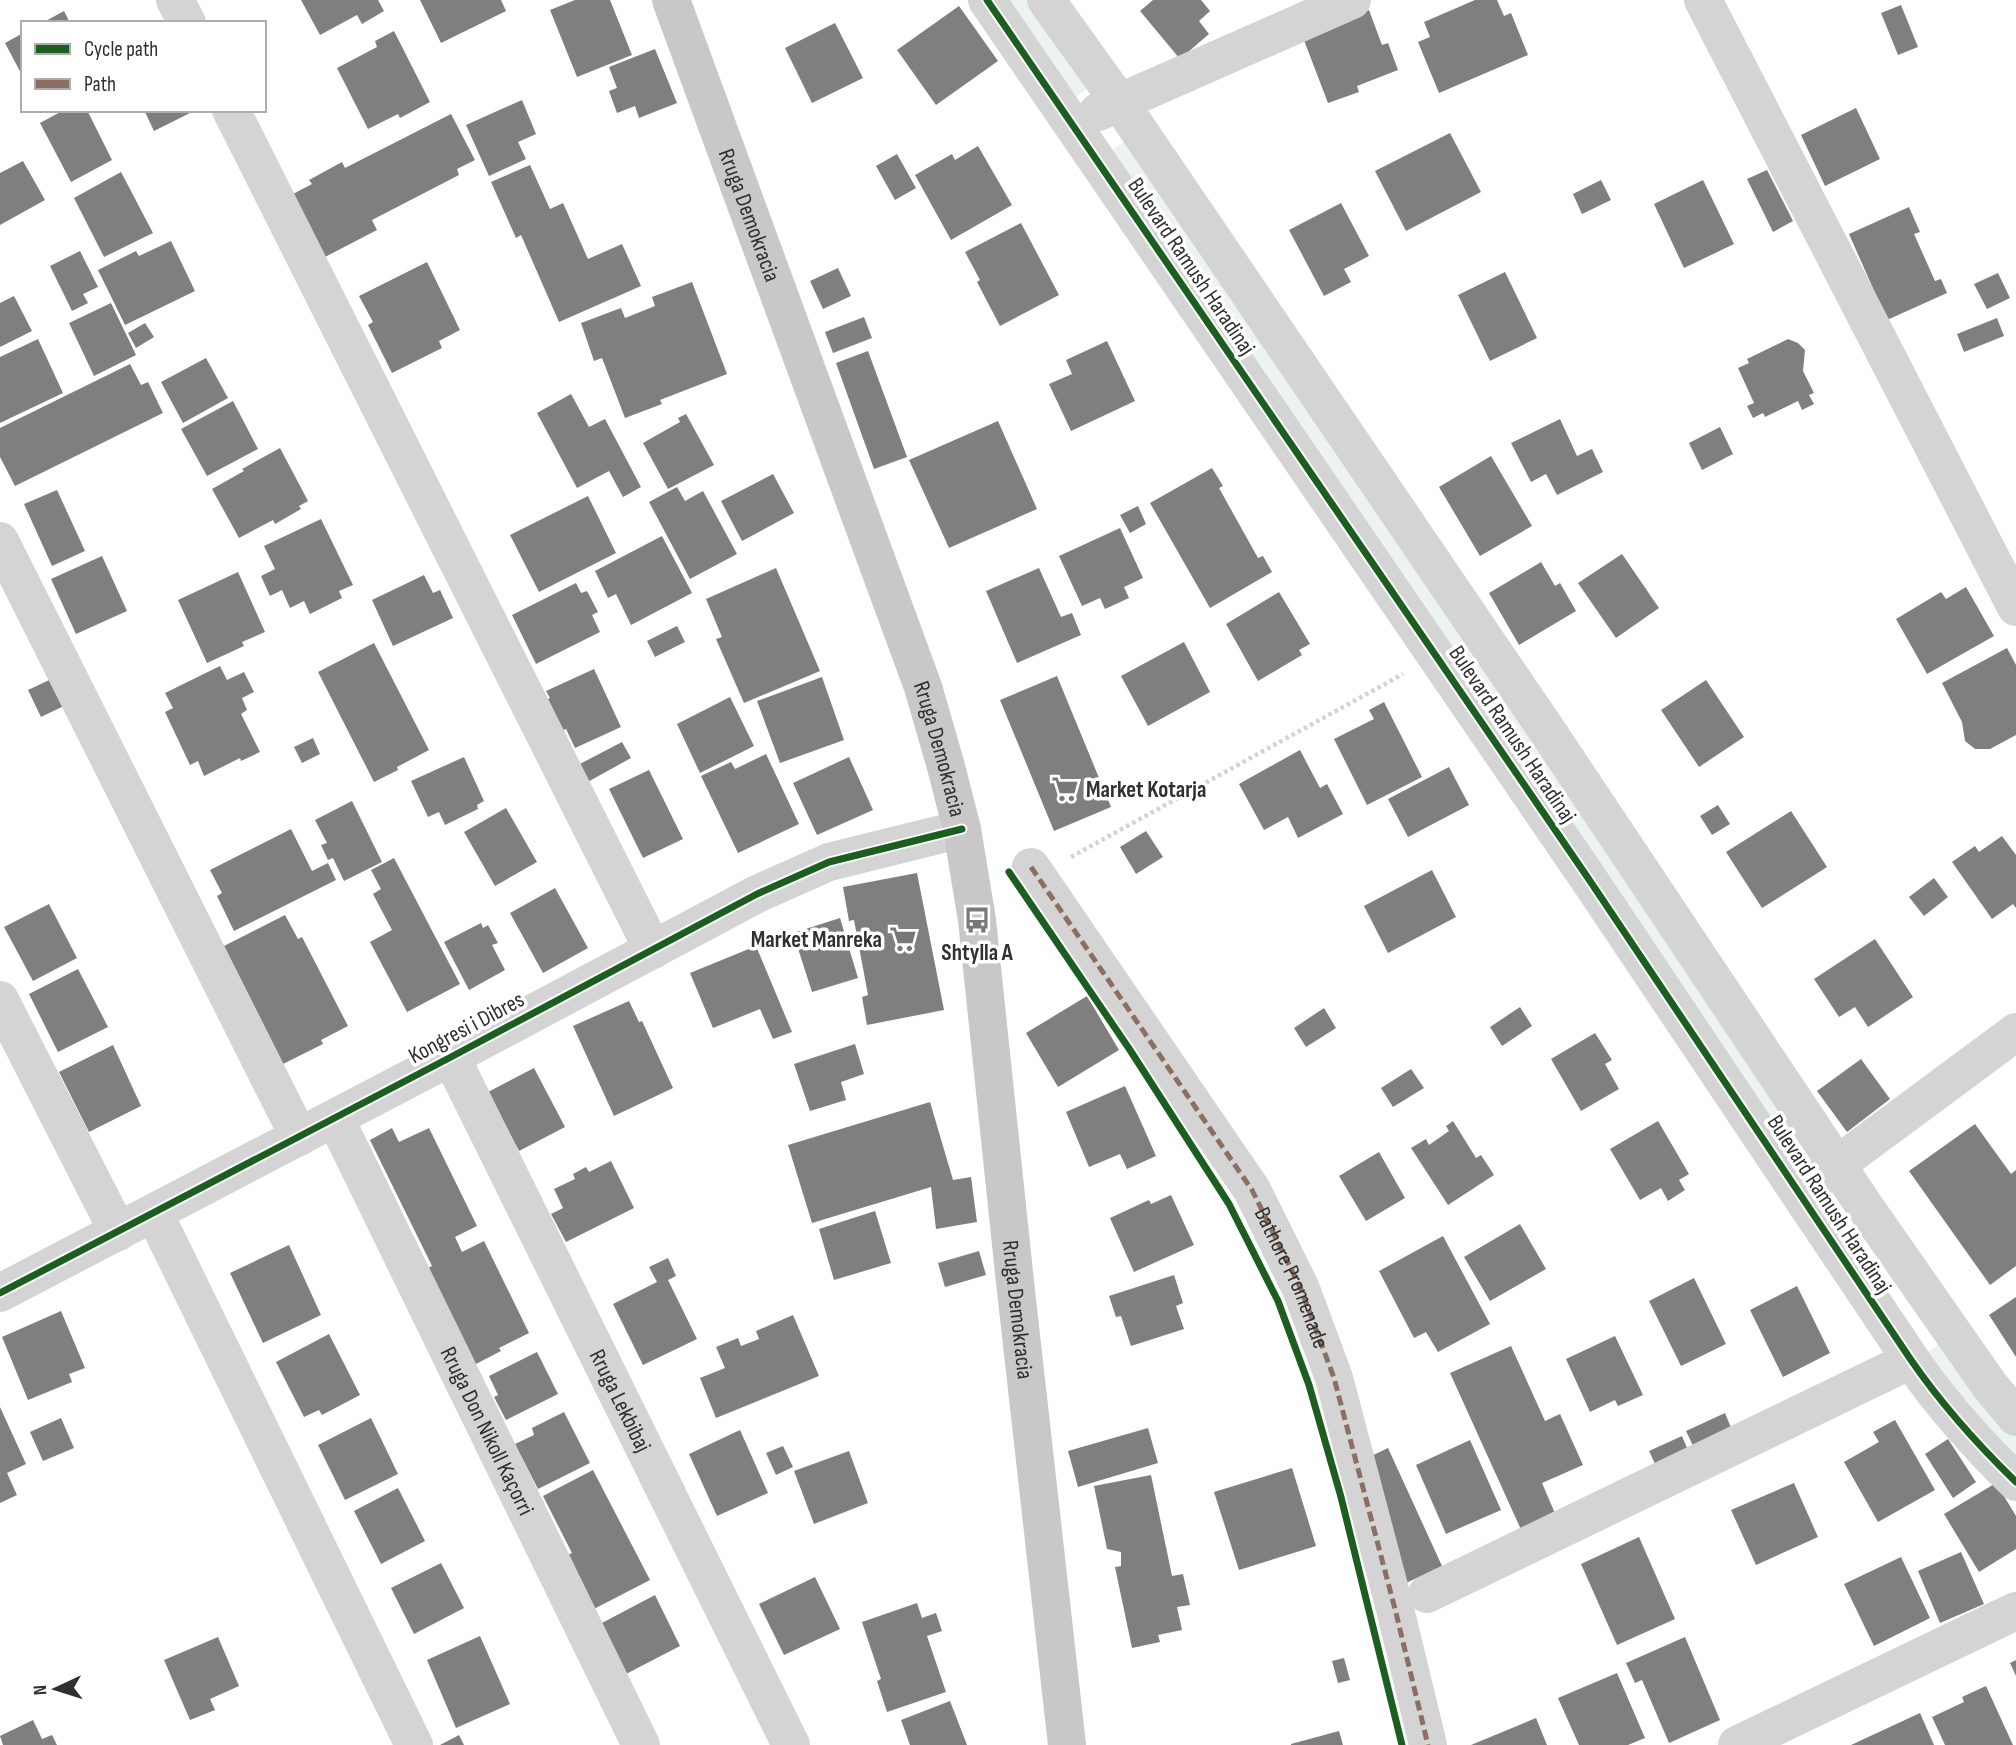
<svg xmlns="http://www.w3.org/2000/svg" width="2016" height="1745" font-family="'Sofia Sans Condensed',sans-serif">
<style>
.green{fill:#ecf3f0}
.building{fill:#7f7f7f}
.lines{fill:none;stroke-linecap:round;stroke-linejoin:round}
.path{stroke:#d3d3d3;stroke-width:4.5;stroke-dasharray:3.5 3.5;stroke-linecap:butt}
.minor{stroke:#d4d4d4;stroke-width:38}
.major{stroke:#c8c8c8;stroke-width:38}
.quiet{stroke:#8d6e63;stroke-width:5;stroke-dasharray:10 5;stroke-linecap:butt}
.cycleway-casing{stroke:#fff;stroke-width:11}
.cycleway{stroke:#1b5e20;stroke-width:7}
.labels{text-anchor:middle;stroke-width:7;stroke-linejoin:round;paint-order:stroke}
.street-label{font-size:23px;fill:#303030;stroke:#fff}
.poi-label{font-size:23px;font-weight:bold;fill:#303030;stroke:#fff;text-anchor:start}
</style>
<rect width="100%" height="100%" fill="#fff"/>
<!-- green -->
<g class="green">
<path d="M1008,0H1028L1089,87L1075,98Z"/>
<path d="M1125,141L1808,1140L1791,1152L1108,153Z"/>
<path d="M1943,1341L2016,1431V1459L1988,1430L1927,1353Z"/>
</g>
<!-- building -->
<g class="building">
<path d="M301,0H378L384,11L362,24L357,15L320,35Z"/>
<path d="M420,0H501L506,11L441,43Z"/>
<path d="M575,0H610L632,55L577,77L550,10Z"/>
<path d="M1153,0H1201L1210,11L1199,21L1209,34L1180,59L1140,11Z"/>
<path d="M1475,0H1497L1504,16L1511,13L1528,55L1439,93L1418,42L1430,37L1424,22Z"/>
<path d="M1901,5L1918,47L1898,55L1881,13Z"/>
<path d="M959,6L998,61L936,105L897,50Z"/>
<path d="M1369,10L1382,45L1388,43L1398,70L1357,86L1359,92L1328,103L1302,35Z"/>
<path d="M64,11L70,23H42Z"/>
<path d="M835,23L863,78L812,103L785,48Z"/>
<path d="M394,31L430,102L400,118L398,114L368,129L337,68L377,47L375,41Z"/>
<path d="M23,33V77L5,43Z"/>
<path d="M655,49L677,103L639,118L635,106L617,113L609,91L617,88L609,67Z"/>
<path d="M522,100L536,134L518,142L526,159L489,176L466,125Z"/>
<path d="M1856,108L1880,159L1825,186L1801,135Z"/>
<path d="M64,110H87L112,160L71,182L40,123Z"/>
<path d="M144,110H196L154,131Z"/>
<path d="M451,114L475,160L457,169L459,175L372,220L377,230L325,257L293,194L312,184L309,180L342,162L345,168Z"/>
<path d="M1450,133L1481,192L1406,231L1375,171Z"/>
<path d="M978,146L1012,205L951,240L915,175L952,154L955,160Z"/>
<path d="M897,154L916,188L895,200L876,166Z"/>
<path d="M23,161L45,200L0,225V173Z"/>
<path d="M530,165L550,209L563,203L588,259L622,244L641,286L559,322L521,235L516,238L491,182Z"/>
<path d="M1767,170L1793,221L1773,232L1747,179Z"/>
<path d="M121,172L153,233L104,257L74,198Z"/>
<path d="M1601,180L1611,200L1582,214L1573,194Z"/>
<path d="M1703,180L1734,244L1684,268L1654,204Z"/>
<path d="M1341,203L1369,256L1344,269L1351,282L1324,296L1289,230Z"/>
<path d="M1909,207L1920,232L1914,234L1935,281L1941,279L1947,293L1887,320L1849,234Z"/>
<path d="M1021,223L1059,295L1000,326L977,282L980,280L965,252Z"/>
<path d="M171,241L195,291L125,325L98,270L136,251L139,256Z"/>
<path d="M80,251L98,287L83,294L88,303L72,311L50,266Z"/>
<path d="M427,262L460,330L439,341L442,348L392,373L368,325L373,322L359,296Z"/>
<path d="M838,268L851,296L823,309L810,281Z"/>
<path d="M1505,272L1537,338L1490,361L1458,295Z"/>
<path d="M1998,273L2010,298L1987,309L1974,284Z"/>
<path d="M692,282L727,374L660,400L662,404L625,418L602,358L594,361L581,323L621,308L625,318L655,306L652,297Z"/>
<path d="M14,296L32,331L0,347V303Z"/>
<path d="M111,303L136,355L94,376L69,323Z"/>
<path d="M864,317L872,338L833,353L825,332Z"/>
<path d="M1997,318L2004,336L1964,352L1957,334Z"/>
<path d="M145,323L154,337L136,348L128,333Z"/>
<path d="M38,339L63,393L0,423V357Z"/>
<path d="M1788,339L1798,343L1805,350L1803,371L1814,393L1809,395L1814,404L1802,410L1798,401L1765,417L1763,413L1753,418L1747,406L1754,403L1738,368L1749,363L1747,359Z"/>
<path d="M1107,341L1135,401L1071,431L1049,384L1072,374L1066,360Z"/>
<path d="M868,351L907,457L874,469L836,363Z"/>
<path d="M206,358L228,398L183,423L161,382Z"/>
<path d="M130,364L141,385L148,382L163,413L15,486L0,457V428Z"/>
<path d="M571,394L589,427L605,419L641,487L623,497L609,471L577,488L537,413Z"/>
<path d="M233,401L258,449L207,476L181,429Z"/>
<path d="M686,414L714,465L668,489L643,443L680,422L678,418Z"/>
<path d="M1560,419L1577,456L1592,449L1603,472L1557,495L1546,474L1531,482L1511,443Z"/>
<path d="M998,421L1037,509L949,548L909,460Z"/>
<path d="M1720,427L1733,454L1702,470L1689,443Z"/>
<path d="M280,448L308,501L299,506L301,509L275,524L273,520L239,538L212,489L244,471L242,469Z"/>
<path d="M1491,456L1532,526L1480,556L1439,487Z"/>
<path d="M1212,468L1223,486L1219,488L1258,558L1263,556L1272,572L1210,608L1150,503Z"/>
<path d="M773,474L794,513L742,541L721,501Z"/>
<path d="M677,487L685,501L703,491L737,554L690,579L649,502Z"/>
<path d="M57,490L85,551L52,566L24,504Z"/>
<path d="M588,496L616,553L539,592L510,535Z"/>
<path d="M1138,506L1146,524L1130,533L1120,515Z"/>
<path d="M321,519L353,585L339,591L342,598L310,614L304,601L290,608L282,590L270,596L261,576L275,569L264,546Z"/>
<path d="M1120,528L1143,578L1124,587L1129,598L1105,609L1100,598L1082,606L1059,556Z"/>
<path d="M662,536L692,593L631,625L616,594L608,598L595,571Z"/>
<path d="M1622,554L1659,608L1616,638L1578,583Z"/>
<path d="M102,556L127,611L76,634L51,579Z"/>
<path d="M1541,562L1555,586L1560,583L1576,611L1519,645L1489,593Z"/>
<path d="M776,568L820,671L744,703L716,639L722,637L706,599Z"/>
<path d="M1039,568L1061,617L1072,613L1081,635L1017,663L986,591Z"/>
<path d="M238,572L265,632L242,642L244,646L207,663L178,600Z"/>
<path d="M424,575L433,593L440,590L453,618L393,646L372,600Z"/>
<path d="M576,583L581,593L587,591L598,612L592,615L600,632L536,664L512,615Z"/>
<path d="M1966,587L1994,636L1927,674L1896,619L1941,592L1946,599Z"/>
<path d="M1279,592L1310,644L1299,650L1302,655L1258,681L1226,624Z"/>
<path d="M677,626L685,642L655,657L647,641Z"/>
<path d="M1184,642L1210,692L1148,726L1121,676Z"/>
<path d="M374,643L429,750L397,767L398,770L374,782L318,672Z"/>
<path d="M2007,648L2016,665V735L1990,749H1975L1965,741L1962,722L1942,683Z"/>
<path d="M220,666L227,680L244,672L254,692L242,698L247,710L241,714L260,752L241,761L240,758L204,776L198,761L190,765L165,712L173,708L165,693Z"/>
<path d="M594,669L621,727L575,748L566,729L558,732L544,701L550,698L546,691Z"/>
<path d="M60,675L72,702L41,717L28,690Z"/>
<path d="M1057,676L1111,807L1054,831L1000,700Z"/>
<path d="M822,677L844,740L780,763L757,701Z"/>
<path d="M1706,680L1744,737L1699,767L1661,710Z"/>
<path d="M730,697L754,746L700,773L677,724Z"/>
<path d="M1384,702L1422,777L1367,805L1334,739L1374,719L1369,710Z"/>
<path d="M313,738L320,754L302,763L294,747Z"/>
<path d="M622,742L631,758L584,784L574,767Z"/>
<path d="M1300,750L1320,788L1327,784L1343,814L1298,838L1288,817L1264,830L1239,784Z"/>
<path d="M766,754L799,824L738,853L701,776L731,762L735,769Z"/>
<path d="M464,757L484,801L477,805L478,809L445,825L439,812L428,817L411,781Z"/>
<path d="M849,757L873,810L817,835L793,783Z"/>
<path d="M1449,767L1469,805L1408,837L1388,799Z"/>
<path d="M649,770L683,839L643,858L609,789Z"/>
<path d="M352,801L382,862L344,881L333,858L328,860L321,845L327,843L315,820Z"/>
<path d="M1718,805L1730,824L1712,835L1700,816Z"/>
<path d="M506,808L537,862L495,886L464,832Z"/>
<path d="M1791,811L1827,867L1762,908L1726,852Z"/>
<path d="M291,829L312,871L328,863L336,880L234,931L217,896L222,893L210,870Z"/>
<path d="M1146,831L1163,857L1136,874L1120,847Z"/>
<path d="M2002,836L2016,855V908L2013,904L1992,919L1952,862L1975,846L1979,852Z"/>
<path d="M394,858L460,984L407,1012L370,942L392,930L373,894L381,889L371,870Z"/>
<path d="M1432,870L1456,917L1388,953L1364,906Z"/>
<path d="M917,873L944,1010L867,1025L862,997L868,995L854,920L849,921L843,887Z"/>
<path d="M1934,878L1948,897L1924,916L1909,897Z"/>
<path d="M555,888L588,948L543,973L510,913Z"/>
<path d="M49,904L77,958L33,981L4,927Z"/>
<path d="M285,915L298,939L302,937L348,1026L321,1040L323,1044L281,1065L222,947Z"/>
<path d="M840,918L858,978L812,992L793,933Z"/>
<path d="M481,923L483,928L488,925L498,943L492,945L505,970L469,990L444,942Z"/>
<path d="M1875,939L1913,997L1868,1027L1855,1007L1839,1017L1814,979Z"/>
<path d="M756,946L792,1032L773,1039L760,1009L713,1028L690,973Z"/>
<path d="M78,969L108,1027L58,1052L29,994Z"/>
<path d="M1087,996L1119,1050L1058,1087L1026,1033Z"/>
<path d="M629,1001L639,1022L642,1021L673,1088L614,1116L573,1026Z"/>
<path d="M1520,1007L1532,1026L1502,1046L1490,1027Z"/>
<path d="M1324,1008L1336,1028L1306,1047L1294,1028Z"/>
<path d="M1595,1033L1612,1060L1605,1064L1619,1089L1581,1111L1551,1059Z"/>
<path d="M855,1044L864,1074L841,1082L846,1100L810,1111L794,1064Z"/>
<path d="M113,1045L141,1106L89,1132L59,1072Z"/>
<path d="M1861,1059L1890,1099L1847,1132L1817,1091Z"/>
<path d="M534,1068L565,1127L519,1151L488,1092Z"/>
<path d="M1411,1069L1424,1088L1393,1107L1381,1088Z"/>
<path d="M1125,1086L1156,1156L1127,1169L1120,1154L1089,1167L1066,1112Z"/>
<path d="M930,1102L953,1180L971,1177L977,1222L936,1229L931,1187L812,1223L788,1145Z"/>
<path d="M1453,1121L1476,1158L1481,1155L1494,1175L1448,1205L1411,1148L1426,1139L1429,1145L1449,1131L1446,1126Z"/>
<path d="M1658,1121L1689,1174L1679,1180L1685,1190L1668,1201L1661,1188L1640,1200L1610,1149Z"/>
<path d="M1975,1124L2011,1174L2016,1170V1266L1990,1285L1909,1171Z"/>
<path d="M392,1128L399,1142L429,1128L477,1226L455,1237L462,1252L484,1241L529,1333L499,1348L501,1351L472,1366L425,1270L432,1266L370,1140Z"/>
<path d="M1379,1152L1405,1198L1366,1221L1339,1176Z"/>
<path d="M611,1161L634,1208L566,1242L551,1214L563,1208L554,1189L575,1179L573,1174L586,1167L589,1172Z"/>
<path d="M1171,1195L1194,1245L1134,1272L1110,1218L1149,1200L1151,1204Z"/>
<path d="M875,1211L891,1263L834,1280L819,1229Z"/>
<path d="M1520,1224L1546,1269L1490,1301L1464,1257Z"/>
<path d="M1443,1236L1490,1324L1438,1352L1426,1332L1414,1338L1379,1271Z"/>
<path d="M289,1245L321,1315L263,1343L230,1273Z"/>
<path d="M979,1251L986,1275L945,1287L938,1263Z"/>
<path d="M668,1258L676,1276L668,1280L697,1339L643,1365L613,1304L657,1282L649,1267Z"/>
<path d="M1174,1275L1183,1303L1176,1306L1184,1329L1131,1346L1121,1316L1116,1317L1109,1296Z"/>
<path d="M1694,1278L1726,1344L1681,1366L1649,1301Z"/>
<path d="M1797,1286L1830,1353L1783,1377L1750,1310Z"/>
<path d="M2016,1297V1357L1989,1315Z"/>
<path d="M61,1311L85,1368L69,1374L72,1382L28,1400L2,1337Z"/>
<path d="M793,1315L819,1376L716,1418L700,1378L725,1368L716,1347L738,1338L741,1346L759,1339L756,1331Z"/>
<path d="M329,1334L360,1395L322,1415L319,1410L304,1417L276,1362Z"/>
<path d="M1615,1336L1643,1395L1618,1406L1615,1400L1590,1412L1566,1359Z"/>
<path d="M1511,1346L1545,1421L1560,1414L1583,1465L1542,1483L1557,1518L1523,1534L1450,1373Z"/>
<path d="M537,1352L558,1394L506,1420L494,1397L498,1395L489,1376Z"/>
<path d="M0,1407L26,1464L7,1473L17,1495L0,1503Z"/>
<path d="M564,1412L590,1463L538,1489L515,1444L534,1435L532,1428Z"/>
<path d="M1725,1413L1734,1435L1696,1452L1686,1431Z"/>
<path d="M61,1418L74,1448L43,1461L30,1432Z"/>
<path d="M371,1418L398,1474L345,1500L318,1445Z"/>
<path d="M1895,1420L1935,1490L1878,1522L1844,1462L1879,1442L1873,1432Z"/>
<path d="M1148,1428L1158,1463L1078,1487L1068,1451Z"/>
<path d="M740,1430L768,1493L717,1516L689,1454Z"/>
<path d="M1682,1436L1690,1455L1658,1470L1649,1451Z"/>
<path d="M1948,1439L1976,1482L1953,1498L1925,1454Z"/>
<path d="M1470,1440L1501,1510L1446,1534L1416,1465Z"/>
<path d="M783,1446L793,1467L776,1475L766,1453Z"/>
<path d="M1388,1448L1442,1566L1402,1585L1365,1459Z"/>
<path d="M849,1451L868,1503L814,1524L794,1471Z"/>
<path d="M1292,1468L1316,1546L1239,1570L1214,1492Z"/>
<path d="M593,1470L650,1580L592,1610L564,1557L572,1553L543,1496Z"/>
<path d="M1151,1475L1172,1576L1183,1574L1190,1605L1177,1607L1182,1630L1158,1635L1160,1642L1132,1648L1115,1567L1121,1566V1552L1107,1549L1094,1486Z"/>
<path d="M1794,1483L1818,1537L1756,1565L1731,1510Z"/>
<path d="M1996,1483L2016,1516V1549L1979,1572L1944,1514Z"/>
<path d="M398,1488L425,1541L381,1564L354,1511Z"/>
<path d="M1639,1537L1675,1619L1617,1645L1581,1564Z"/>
<path d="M1961,1552L1984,1604L1940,1623L1918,1571Z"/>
<path d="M1901,1557L1930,1618L1874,1646L1844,1584Z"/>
<path d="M441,1563L464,1608L414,1634L391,1588Z"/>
<path d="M815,1577L840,1629L784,1655L759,1604Z"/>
<path d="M655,1595L680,1646L626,1674L600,1624Z"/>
<path d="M917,1603L922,1618L936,1613L942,1631L927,1636L946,1692L887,1712L877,1681L881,1679L862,1622Z"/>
<path d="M480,1636L510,1704L456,1728L427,1660Z"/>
<path d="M218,1637L239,1686L210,1699L215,1710L190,1720L164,1660Z"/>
<path d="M1685,1637L1720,1720L1669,1743L1642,1680L1635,1683L1626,1663Z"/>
<path d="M1344,1658L1350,1680L1338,1683L1332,1661Z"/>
<path d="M2016,1660V1676L2010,1663Z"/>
<path d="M1617,1673L1645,1738L1628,1745H1579L1558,1698Z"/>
<path d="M1986,1686L2013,1745H1945L1932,1717L1964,1702L1962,1697Z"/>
<path d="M950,1701L967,1745H910L901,1720Z"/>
<path d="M1920,1713L1934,1745H1851Z"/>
<path d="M1536,1718L1547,1745H1471Z"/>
<path d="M33,1720L42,1739L52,1735L57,1745H3L0,1736Z"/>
<path d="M1339,1731L1343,1745H1291V1744Z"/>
<path d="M459,1735L464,1745H440Z"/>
</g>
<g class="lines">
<!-- path -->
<path class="path" d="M1071,857L1403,674"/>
<!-- minor -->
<g class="minor">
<path d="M175,0L187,23"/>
<path d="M987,0L1588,878L1911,1360C1942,1405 1977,1444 2016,1482"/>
<path d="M1046,0L1120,103L1548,732L1863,1204L1990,1386L2016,1417"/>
<path d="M1703,0L2016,607"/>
<path d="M231,110L653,950"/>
<path d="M1098,112L1352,0"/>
<path d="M0,541L299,1137"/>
<path id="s1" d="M1031,867L1252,1190L1301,1289L1334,1378L1395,1609L1428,1745"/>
<path d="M0,1000L118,1232"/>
<path id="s2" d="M451,1057L791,1745"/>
<path id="s3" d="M335,1118L641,1745"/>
<path d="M1815,1181L2016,1032"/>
<path d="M154,1213L414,1745"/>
<path d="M0,1293L451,1057L757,894L829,862L962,829"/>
<path d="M1427,1594L1911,1360"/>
<path d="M1737,1745L2016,1611"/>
</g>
<!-- major -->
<path class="major" id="s4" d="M671,0L923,687L945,763L962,829L977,920L1015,1282L1067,1745"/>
<!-- quiet -->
<path class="quiet" d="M1031,867L1252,1190L1301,1289L1334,1378L1395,1609L1428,1745"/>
<!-- cycleway casing -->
<g class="cycleway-casing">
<g id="cycleway">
<path d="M987,0L1588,878L1911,1360C1942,1405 1977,1444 2016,1482"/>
<path d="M1009,872L1130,1050L1229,1204L1278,1301L1309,1385L1341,1497L1402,1745"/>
<path d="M0,1293L451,1057L757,894L829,862L962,829"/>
</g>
</g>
<!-- cycleway -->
<use href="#cycleway" class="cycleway"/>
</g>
<!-- icons -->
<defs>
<g id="supermarket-bare" transform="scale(2.1)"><path d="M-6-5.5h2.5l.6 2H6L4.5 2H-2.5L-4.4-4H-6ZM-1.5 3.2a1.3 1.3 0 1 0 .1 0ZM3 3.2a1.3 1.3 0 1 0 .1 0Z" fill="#787878" stroke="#fff" stroke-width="2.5" paint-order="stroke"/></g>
<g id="bus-bare" transform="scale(2.1)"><path d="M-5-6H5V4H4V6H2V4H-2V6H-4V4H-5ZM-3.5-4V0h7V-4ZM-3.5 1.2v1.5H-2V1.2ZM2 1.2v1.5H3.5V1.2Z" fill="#787878" stroke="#fff" stroke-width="2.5" paint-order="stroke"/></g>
</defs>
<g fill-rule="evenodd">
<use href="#supermarket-bare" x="1065" y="789"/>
<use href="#bus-bare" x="977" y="920"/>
<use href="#supermarket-bare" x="903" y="939"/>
</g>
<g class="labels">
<!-- street labels -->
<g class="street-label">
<text dy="8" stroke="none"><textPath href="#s4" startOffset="229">Rruga Demokracia</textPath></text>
<text transform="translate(1192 266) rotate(56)" y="8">Bulevard Ramush Haradinaj</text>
<text transform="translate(1513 734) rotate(56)" y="8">Bulevard Ramush Haradinaj</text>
<text dy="8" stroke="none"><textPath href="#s4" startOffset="796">Rruga Demokracia</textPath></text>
<text transform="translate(466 1027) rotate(-28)" y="8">Kongresi i Dibres</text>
<text transform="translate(1830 1204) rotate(57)" y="8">Bulevard Ramush Haradinaj</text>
<text dy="8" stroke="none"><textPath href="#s1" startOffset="488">Bathore Promenade</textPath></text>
<text dy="8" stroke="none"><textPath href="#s4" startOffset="1363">Rruga Demokracia</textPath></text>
<text dy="8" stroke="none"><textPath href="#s2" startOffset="383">Rruga Lekbibaj</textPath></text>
<text dy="8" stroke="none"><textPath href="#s3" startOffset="348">Rruga Don Nikoll Kaçorri</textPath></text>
</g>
<!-- poi labels -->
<g class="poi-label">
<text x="1086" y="797">Market Kotarja</text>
<text x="882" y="947" text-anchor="end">Market Manreka</text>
<text x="977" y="960" text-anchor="middle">Shtylla A</text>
</g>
</g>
<!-- legend -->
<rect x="21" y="21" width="245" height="91" fill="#ffffff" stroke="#acacac" stroke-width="2"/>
<rect x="35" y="44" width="35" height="10" fill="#1b5e20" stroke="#acacac" stroke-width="2"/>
<text x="84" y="56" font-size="21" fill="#303030">Cycle path</text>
<rect x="35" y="79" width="35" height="10" fill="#8d6e63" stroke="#acacac" stroke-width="2"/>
<text x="84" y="91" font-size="21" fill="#303030">Path</text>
<!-- north arrow -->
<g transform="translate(56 1689) rotate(266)" stroke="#ffffff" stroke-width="5" paint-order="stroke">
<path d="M0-5L12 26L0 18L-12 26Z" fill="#303030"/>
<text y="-10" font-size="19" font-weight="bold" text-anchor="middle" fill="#303030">N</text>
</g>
</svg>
